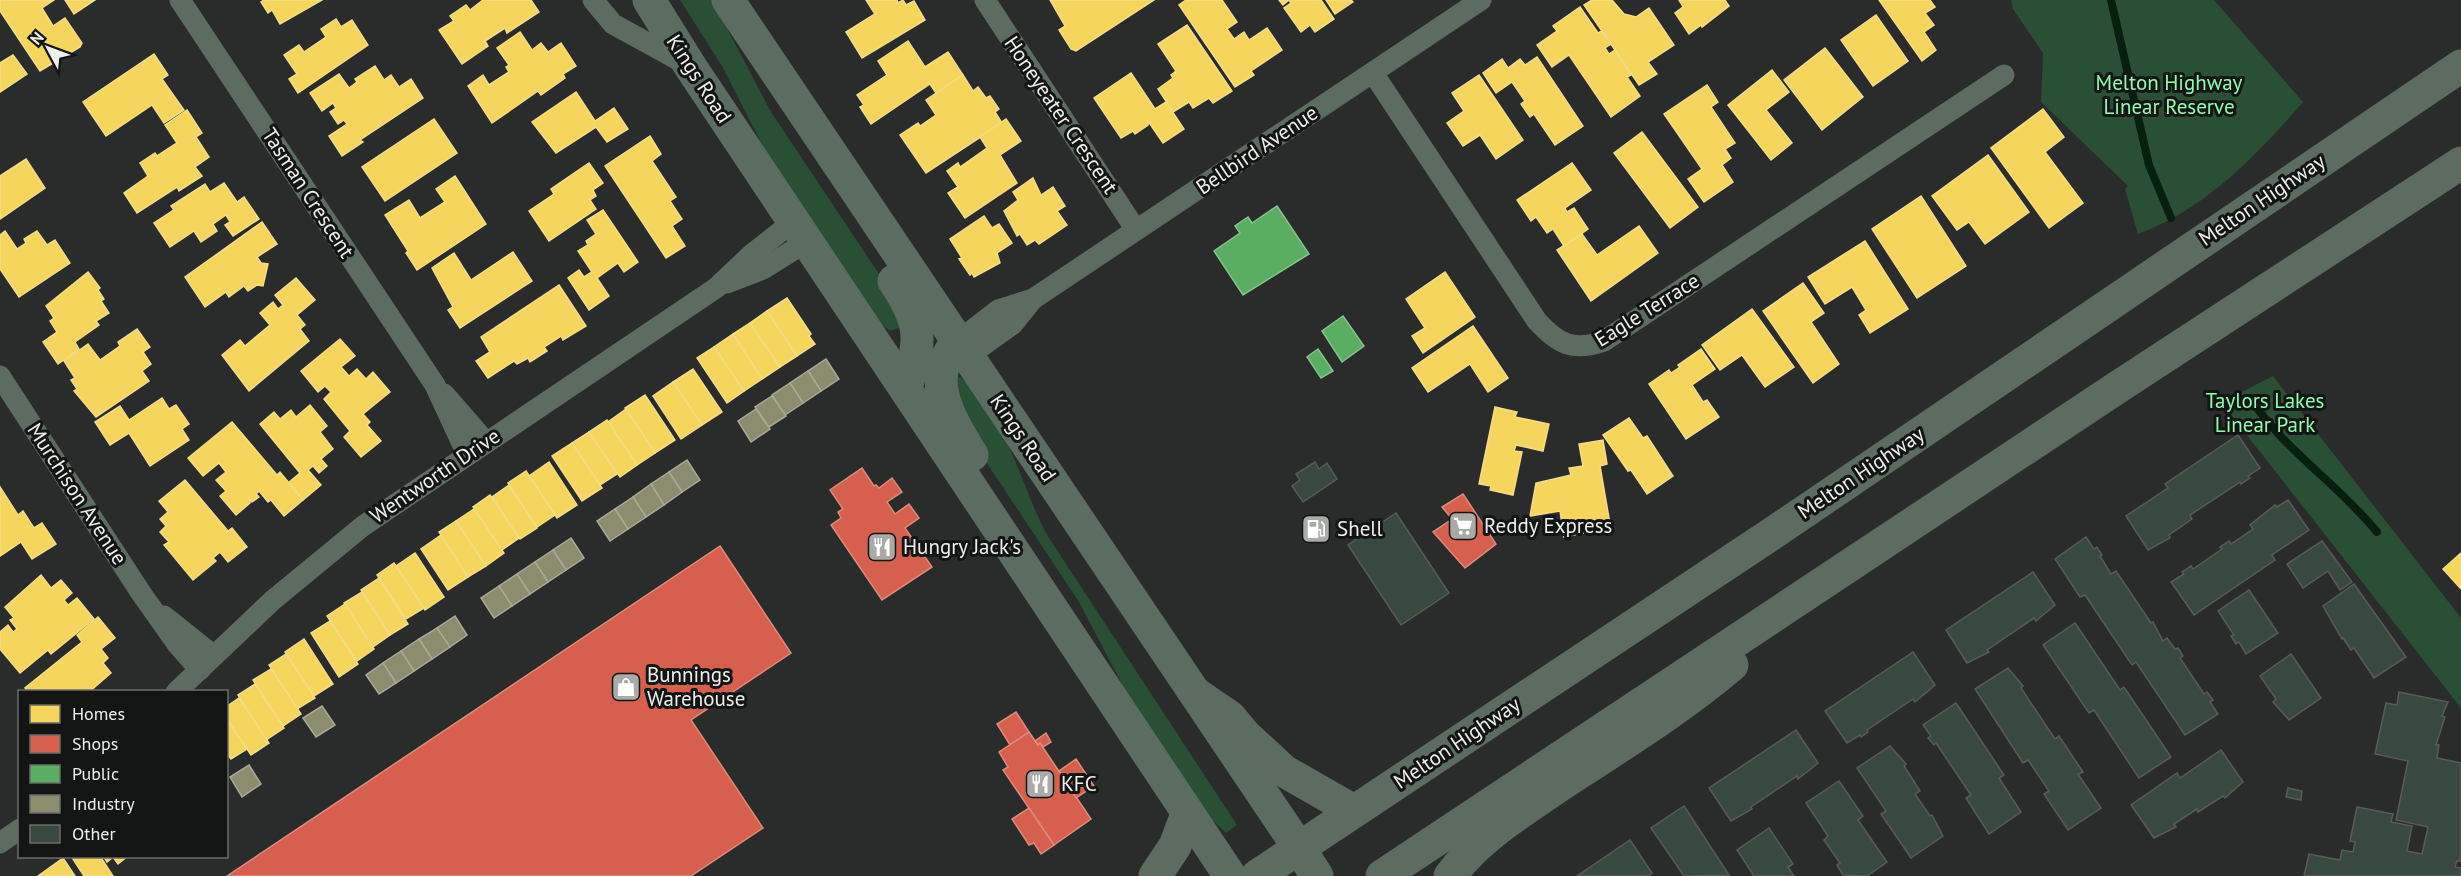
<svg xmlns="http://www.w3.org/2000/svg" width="2461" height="876" font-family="'PT Sans',sans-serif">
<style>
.green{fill:#295034}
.homes{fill:#f6d55c;stroke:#f3dd87;stroke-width:1.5}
.shops{fill:#d6604d;stroke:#dd8b7d;stroke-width:1.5}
.public{fill:#5aae61;stroke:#86c28b;stroke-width:1.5}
.industry{fill:#8c8c6e;stroke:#a9aa94;stroke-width:1.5}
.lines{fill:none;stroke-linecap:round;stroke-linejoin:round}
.stream{stroke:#071f0f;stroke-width:8}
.building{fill:#384a3f;stroke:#595b59;stroke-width:1.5}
.minor{stroke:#5c6c60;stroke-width:21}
.primary{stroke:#5b6d60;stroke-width:33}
.trunk{stroke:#5c6c60;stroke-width:33}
.labels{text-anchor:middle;stroke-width:6;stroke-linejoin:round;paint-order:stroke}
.street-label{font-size:21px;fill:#ecefec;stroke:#121513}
.park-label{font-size:21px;fill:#8dfdac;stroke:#121513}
.poi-label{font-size:21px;fill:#ecefec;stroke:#121513;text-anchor:start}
</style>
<rect width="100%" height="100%" fill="#292c2a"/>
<!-- green -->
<g class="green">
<path d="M680,0H712L771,112L887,286L901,327L890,331L880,323L767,154L722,66Z"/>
<path d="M2011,0H2214L2303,102C2256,156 2206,209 2138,234L2125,189L2128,186L2041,102L2043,53L2013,9Z"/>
<path d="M955,376L961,377C978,397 994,418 1006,441C1022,473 1031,507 1049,538L1237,825L1226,833L1210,818L1124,688L1079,602L967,433Z"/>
<path d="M2273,376L2461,618V708L2228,411L2234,396Z"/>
</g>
<!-- homes -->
<g class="homes">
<path d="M0,0H54L42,8L53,26L65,18L82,43L80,47L40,71L0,11Z"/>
<path d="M65,0H95L74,14Z"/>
<path d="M264,0H322L280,24L272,10L268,13L261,2Z"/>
<path d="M531,0L539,12L507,33L505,28L485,41L488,46L462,64L439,30L454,21L450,16L466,5L470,10L483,0Z"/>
<path d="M866,0H897L898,3L903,0L906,5L914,1L925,20L862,58L846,32L875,14Z"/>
<path d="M1050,0H1154L1076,51L1071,49L1059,30L1065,26Z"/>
<path d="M1186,0H1222L1237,22L1227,29L1234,39L1244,32L1249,40L1267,28L1282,50L1251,71L1254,75L1235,87L1179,5Z"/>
<path d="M1279,0H1321L1334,19L1315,32L1310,25L1301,32L1284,8L1291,3L1289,0L1283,5Z"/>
<path d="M1326,0H1351L1353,2L1335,14Z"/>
<path d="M1592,0H1612L1624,14L1636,17L1649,8L1674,45L1648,62L1657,74L1639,85L1584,5Z"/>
<path d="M1679,0H1725L1729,6L1702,27L1701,25L1689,34L1675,13L1683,7Z"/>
<path d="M1879,0H1930L1935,7L1925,13L1934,25L1924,32L1936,50L1922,61Z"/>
<path d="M1580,7L1598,33L1602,31L1611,44L1605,48L1609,54L1615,50L1631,75L1627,77L1640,96L1611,117L1569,55L1552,67L1537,45L1557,31L1553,26Z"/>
<path d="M1876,15L1908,61L1873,86L1841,40Z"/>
<path d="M336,19L341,27L352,20L368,45L298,93L289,79L297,74L284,55L299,45L304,52L326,37L321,29Z"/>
<path d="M1187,25L1232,91L1213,103L1209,98L1193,108L1189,102L1173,112L1158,89L1173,78L1171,75L1176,71L1158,44Z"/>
<path d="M520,32L532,50L541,43L548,52L561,43L576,66L563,74L565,78L541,95L538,91L492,123L468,86L483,75L489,85L509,72L506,67L509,65L497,48Z"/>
<path d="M908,41L925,67L948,52L963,75L936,93L930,84L871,124L860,107L864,105L857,95L887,75L878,61Z"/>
<path d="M1825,48L1863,97L1822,130L1784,80Z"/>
<path d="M154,54L168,75L162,79L184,110L164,123L152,105L106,136L83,102Z"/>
<path d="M13,55L27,74L0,92V63Z"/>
<path d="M1537,57L1583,126L1555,145L1534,114L1530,117L1521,104L1525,101L1512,82L1496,93L1483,73L1502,59L1508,68L1520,59L1525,65Z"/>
<path d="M375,66L384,80L391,75L399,87L411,79L423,98L360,140L363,142L342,156L329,136L347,124L344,120L338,124L330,112L336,108L333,103L322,111L310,93L339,74L349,88L357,82L355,79Z"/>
<path d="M1772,70L1789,92L1766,110L1792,143L1771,160L1728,105Z"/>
<path d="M1131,73L1155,109L1166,102L1184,129L1163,143L1148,121V125L1135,134L1133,131L1121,138L1094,98Z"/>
<path d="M963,75L973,91L978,87L986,98L990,96L999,109L995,112L1002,123L926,173L900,135L918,123L920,126L936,115L926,100Z"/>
<path d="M1479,75L1523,140L1496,159L1480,135L1463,146L1447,123L1464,111L1452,93Z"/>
<path d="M1707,85L1718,102L1711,107L1735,143L1725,149L1731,158L1722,165L1733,182L1704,202L1688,179L1702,169L1664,114Z"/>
<path d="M576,92L595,121L614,108L628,129L607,142L596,127L556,153L532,122Z"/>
<path d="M2043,109L2064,137L2045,152L2083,203L2049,228L1991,148Z"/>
<path d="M187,110L202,133L196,137L209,157L195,167L202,176L179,191L177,187L137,213L124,193L148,176L140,163L155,153L157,156L177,143L165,125Z"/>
<path d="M434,119L457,153L385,201L362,167Z"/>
<path d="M1006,119L1021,141L1000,155L1017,183L965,218L948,193L958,187L947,171L958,163L960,167L987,148L980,137Z"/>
<path d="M1642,132L1698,207L1670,228L1614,153Z"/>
<path d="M650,136L661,154L652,161L676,197L670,201L682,219L672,226L685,246L666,258L605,166Z"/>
<path d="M1988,155L2029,212L1985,244L1969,222L1957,230L1932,196Z"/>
<path d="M26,159L45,188L0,219V176Z"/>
<path d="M589,163L603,183L593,190L596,196L590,200L596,209L549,241L529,211L554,194L551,189Z"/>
<path d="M1572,163L1591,190L1565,208L1567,212L1574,208L1588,229L1564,246L1553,229L1547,233L1536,217L1531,221L1517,200Z"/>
<path d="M455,176L486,224L417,270L406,253L408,251L385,215L409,200L420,218L445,202L436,189Z"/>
<path d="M1033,178L1041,195L1053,187L1065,206L1057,211L1067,225L1039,244L1035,240L1027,245L1020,234L1017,236L1004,211L1018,200L1013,192Z"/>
<path d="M224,183L237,202L244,197L259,219L233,236L225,225L230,222L226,215L213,224L217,231L201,242L194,231L170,247L154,223L174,210L171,206L205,184L210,192Z"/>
<path d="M1921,196L1966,266L1917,298L1872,229Z"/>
<path d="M603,210L638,262L624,272L618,263L597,278L609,296L589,310L568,278L579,270L584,277L592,272L578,251L588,245L586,241L596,234L587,220Z"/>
<path d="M984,216L992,228L999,224L1012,243L997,253L1000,263L974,277L972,273L970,275L959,259L962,258L950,239Z"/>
<path d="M262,222L277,244L257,257L261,263L268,264L263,286L257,285L248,291L244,286L229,297L226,292L205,307L185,277Z"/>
<path d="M1639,226L1658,253L1591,301L1557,250L1582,234L1597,255Z"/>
<path d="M5,231L17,249L26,243L24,239L37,231L47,245L55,240L70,263L19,297L0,269V235Z"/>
<path d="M1865,241L1908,309L1870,333L1859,315L1866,310L1852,287L1825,304L1808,277Z"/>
<path d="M513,252L532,281L460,328L448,310L453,307L432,268L454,253L471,280Z"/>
<path d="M88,272L100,288L98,290L104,299L101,301L109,313L96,321L99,325L75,342L79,349L58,364L43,342L57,332L50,321L54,318L46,306Z"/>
<path d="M1445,272L1475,317L1423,353L1412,336L1425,328L1406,299Z"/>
<path d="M296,278L315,300L297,315L305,325L300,329L309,341L249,391L222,355L240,340L245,346L270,325L260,313L273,302L278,309L283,305L275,295Z"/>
<path d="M1803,283L1824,313L1811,322L1839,364L1813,383L1763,311Z"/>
<path d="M559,285L586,326L563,340L561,336L544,347L547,351L530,362L528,358L517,364L514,361L488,378L476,361L490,352L481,337Z"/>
<path d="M787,298L811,334L809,336L815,344L797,356L767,311Z"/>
<path d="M1752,309L1794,367L1765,387L1742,355L1720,370L1702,345Z"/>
<path d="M767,311L797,356L780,367L750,323Z"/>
<path d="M750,323L780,367L762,379L733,334Z"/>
<path d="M1473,326L1508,378L1488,392L1470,364L1428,392L1412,368Z"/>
<path d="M137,329L150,347L143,352L151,364L142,371L149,381L96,417L74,391L77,389L71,380L75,378L64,361L88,344L100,360L120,346L118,342Z"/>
<path d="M733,334L762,379L744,391L714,347Z"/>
<path d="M340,339L355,356L341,367L349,376L357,369L366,379L373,372L390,392L363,414L370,422L367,425L381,441L361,457L344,437L350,431L324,399L331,392L325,386L318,392L301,371Z"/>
<path d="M714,347L744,391L727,403L697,358Z"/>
<path d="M1701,349L1715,369L1692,385L1703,402L1707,400L1719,417L1686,439L1649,384L1669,370L1671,373L1680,367L1678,365Z"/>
<path d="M693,369L722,412L702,425L673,382Z"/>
<path d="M673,382L702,425L681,439L653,396Z"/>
<path d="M645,395L675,440L655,453L625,408Z"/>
<path d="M162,398L169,409L176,405L189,424L182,429L189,440L150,466L129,433L110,445L95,422L120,406L129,420Z"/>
<path d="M310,405L327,426L320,432L333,449L321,459L327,466L319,473L313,466L308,470L321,485L303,500L288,483L300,473L260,424L274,412L280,419L291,410L296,417Z"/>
<path d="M1495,407L1517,412L1515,417L1549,424L1543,451L1516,445L1514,451L1522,452L1513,495L1490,490L1491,486L1479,484Z"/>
<path d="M626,409L655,453L637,465L608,422Z"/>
<path d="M1629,418L1643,438L1647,436L1673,476L1647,494L1631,470L1628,471L1603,435Z"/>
<path d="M607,420L637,465L620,477L589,432Z"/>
<path d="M232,422L277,475L280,472L303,500L284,516L271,500L268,502L259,491L256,494L259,497L252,502L250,499V503L236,515L220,496L226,491L216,480L226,472L219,463L203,476L188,458Z"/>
<path d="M589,432L617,474L600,485L572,443Z"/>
<path d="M1603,440L1607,464L1600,466L1610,524L1597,527L1598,530L1564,537L1560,511L1530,516L1536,483L1571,475L1569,468L1583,466L1579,444Z"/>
<path d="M572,443L602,488L582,501L552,456Z"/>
<path d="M549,462L577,505L557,518L529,476Z"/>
<path d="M526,471L555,515L537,527L508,483Z"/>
<path d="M185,480L228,531L232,528L247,547L228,562L220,552L213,558L216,561L193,580L164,545L169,542L160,532L166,526L160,519L168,512L159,501Z"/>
<path d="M509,485L537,528L520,539L492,497Z"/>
<path d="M0,487L18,515L23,511L34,528L42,523L56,544L32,559L21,542L0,556Z"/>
<path d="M490,495L519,538L502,550L473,507Z"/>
<path d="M474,509L504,553L486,566L456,521Z"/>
<path d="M456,521L486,566L468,577L439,532Z"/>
<path d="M441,535L468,577L448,590L421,549Z"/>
<path d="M415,553L444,597L425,610L396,566Z"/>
<path d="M2461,553V589L2443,569Z"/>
<path d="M394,563L424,608L406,619L377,575Z"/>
<path d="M41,575L51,588L61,580L72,593L64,600L68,605L77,598L94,619L51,654L48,650L20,673L0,649V632L8,625L13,632L17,629L10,620L14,618L5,607Z"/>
<path d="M379,578L408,624L390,635L361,590Z"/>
<path d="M362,592L390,635L373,647L344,603Z"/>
<path d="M345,604L374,649L357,661L327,616Z"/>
<path d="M98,617L115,638L101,649L108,658L103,663L111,673L89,692H28L25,688L82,642L77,635Z"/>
<path d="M330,621L358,664L339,677L311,633Z"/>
<path d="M304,639L333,684L314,696L285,652Z"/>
<path d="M286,654L315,698L297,709L269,665Z"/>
<path d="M271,669L301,714L283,726L253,680Z"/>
<path d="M255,684L284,728L266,740L238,695Z"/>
<path d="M239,698L269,743L251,755L226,718V707Z"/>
<path d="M226,718L247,749L231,759L226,753Z"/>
<path d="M71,856H100L113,876H84Z"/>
<path d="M100,856H128L118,864L113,857L107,862L104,857L101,859Z"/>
<path d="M63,858L75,876H38Z"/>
</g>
<!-- shops -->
<g class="shops">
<path d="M862,468L874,486L876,485L879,488L892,478L902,492L887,502L895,514L909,504L919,518L905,528L932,567L882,600L831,525L841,518L838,512L843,509L830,490Z"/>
<path d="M1463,494L1496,544L1465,568L1433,532L1452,519L1442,507Z"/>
<path d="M720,546L791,653L691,720L763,828L691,876H227Z"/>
<path d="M1016,712L1029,732L1010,745L997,724Z"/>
<path d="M1029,732L1038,745L1040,743L1091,819L1054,845L1003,770L1008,767L999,752Z"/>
<path d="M1046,733L1051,742L1043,747L1040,743L1038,745L1035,741Z"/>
<path d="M1076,759L1094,786L1076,798L1059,771Z"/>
<path d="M1029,808L1054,845L1041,854L1034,843L1029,845L1012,819Z"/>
</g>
<!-- public -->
<g class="public">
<path d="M1277,206L1309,254L1243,295L1214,251L1240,233L1235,226L1248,217L1252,223Z"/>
<path d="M1343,316L1364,346L1342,362L1322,331Z"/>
<path d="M1318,349L1333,371L1321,378L1307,357Z"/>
</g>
<!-- industry -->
<g class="industry">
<path d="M826,359L839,379L821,391L808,371Z"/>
<path d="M808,371L821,391L803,403L790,383Z"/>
<path d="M790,383L803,403L785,415L772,395Z"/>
<path d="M772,396L786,416L769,427L755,407Z"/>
<path d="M756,409L770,429L751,442L738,421Z"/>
<path d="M687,460L700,480L682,492L669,472Z"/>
<path d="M669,472L682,492L664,505L651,484Z"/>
<path d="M651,484L664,505L646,517L633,497Z"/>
<path d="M633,497L646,517L628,529L615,509Z"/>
<path d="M615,509L628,529L610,541L597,521Z"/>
<path d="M571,538L584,558L566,570L553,550Z"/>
<path d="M553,550L566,570L548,582L535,562Z"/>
<path d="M535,562L548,582L530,594L517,574Z"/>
<path d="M517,574L530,594L512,606L499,586Z"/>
<path d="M499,586L512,606L494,618L481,598Z"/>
<path d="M455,616L467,635L450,647L437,628Z"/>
<path d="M437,628L450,647L432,659L419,639Z"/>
<path d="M419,639L432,659L414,671L401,651Z"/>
<path d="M401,651L414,671L396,683L383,663Z"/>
<path d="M383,663L396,683L379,694L366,675Z"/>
<path d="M322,706L335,725L316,737L303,718Z"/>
<path d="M249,765L261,784L242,797L230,777Z"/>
</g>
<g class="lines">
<!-- stream -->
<g class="stream">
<path d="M2111,0L2149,165L2171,218"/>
<path d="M2250,398C2284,450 2338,484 2377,532"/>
</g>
</g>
<!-- building -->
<g class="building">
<path d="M2238,435L2260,468L2248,476L2250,478L2241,484L2240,482L2190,515L2192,519L2169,535L2170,538L2148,550L2126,516L2168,488L2165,484Z"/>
<path d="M1315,462L1319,469L1327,463L1337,479L1303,502L1292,486L1300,480L1296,474Z"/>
<path d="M2288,500L2309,530L2272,555L2275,560L2194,615L2171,582L2184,574L2182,572L2191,566L2193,569L2222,549L2220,547L2229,541L2231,544L2253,529L2250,525L2275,505L2277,507Z"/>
<path d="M1396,513L1449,593L1401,625L1348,545Z"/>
<path d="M2086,537L2094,549L2097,547L2102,555L2100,556L2111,574L2116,571L2151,623L2153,622L2163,641L2167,638L2175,649L2178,648L2183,656L2180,658L2204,694L2207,692L2213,700L2210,702L2218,714L2185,735L2136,662L2132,665L2085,595L2080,597L2055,559Z"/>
<path d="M2322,541L2352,582L2340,590L2328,571L2303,588L2287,564Z"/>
<path d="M2033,572L2055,605L2036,621L2034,618L1987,650L1989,652L1967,663L1946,630Z"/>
<path d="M2354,584L2406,657L2374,678L2354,648L2351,650L2343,638L2342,639L2323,606Z"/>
<path d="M2249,590L2278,633L2246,654L2239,642L2236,644L2231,636L2234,635L2218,611Z"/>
<path d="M2075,623L2120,690L2124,687L2171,757L2139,778L2094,710L2089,713L2043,645Z"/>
<path d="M1913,652L1935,685L1915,702L1913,699L1867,730L1868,732L1861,737L1860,735L1847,743L1825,711Z"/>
<path d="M2291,654L2321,698L2289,720L2273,702L2276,699L2260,676Z"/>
<path d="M2008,668L2023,686L2021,688L2055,739L2059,736L2083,772L2078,774L2101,808L2068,830L2044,794L2049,791L2028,760L2023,763L1975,689Z"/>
<path d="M2399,692L2448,702L2442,716L2445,717L2436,745H2439L2437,758L2461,763V861H2457L2455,867L2461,868V876H2304L2309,854L2340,860L2342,850L2353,852L2355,842L2350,841L2357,807L2393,814L2391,822L2412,826L2407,851L2422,854L2428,827L2396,820L2408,761L2375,754L2386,703L2397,705Z"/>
<path d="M1956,703L2004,775L1999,778L2021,812L1989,834L1966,798L1971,795L1936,743L1934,745L1928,738L1931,736L1923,725Z"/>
<path d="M1796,730L1818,763L1798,779L1797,776L1751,807L1752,809L1731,821L1709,788Z"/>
<path d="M1890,746L1906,764L1904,766L1920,791L1915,794L1930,816L1932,815L1943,836L1911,858L1881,814L1886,811L1857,768Z"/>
<path d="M2221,750L2243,782L2225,798L2223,796L2198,812L2197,809L2174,824L2176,827L2154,838L2131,805L2177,773L2180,778Z"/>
<path d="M1839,781L1863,816L1858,820L1887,862L1867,876L1843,875L1837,865L1840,863L1824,840L1828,836L1806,803Z"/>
<path d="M2288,788L2302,791L2301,800L2286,797Z"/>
<path d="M1684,806L1729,875L1684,876L1651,828Z"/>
<path d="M1769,828L1793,864L1788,867L1794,876H1754L1737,850Z"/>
<path d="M1630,840L1652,873L1648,876H1577Z"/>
</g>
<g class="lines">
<!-- minor -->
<g class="minor">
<path d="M180,0L435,385L467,454"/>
<path d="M593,0L613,24L684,63"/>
<path d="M985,0L1136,230"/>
<path d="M1373,73L1537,321C1558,344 1573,352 1604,341L2004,75"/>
<path d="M727,283L763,269L808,241"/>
<path d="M957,342L998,310L1033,299L1481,0"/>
<path d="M967,357L1013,324L1033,299"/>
<path d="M0,376L141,593L177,644L200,670"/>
<path d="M444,394L485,441"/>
<path d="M164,616L214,656"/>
<path d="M176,692L273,600L363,526L716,288L752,254L794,221"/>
<path d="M0,843L20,829"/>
</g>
<!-- primary -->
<g class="primary">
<path d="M649,0L690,66L1230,876"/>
<path d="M728,0L1299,848"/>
<path d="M894,281C922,322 923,342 905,388"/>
<path d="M957,342C952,349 945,358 943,367C934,396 958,432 972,455"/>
</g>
<!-- trunk -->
<g class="trunk">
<path d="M1198,695L1230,717L1245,735L1284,771L1354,811"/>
<path d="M1299,848L1317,876"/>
<path d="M1155,876L1175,846L1187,814"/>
<path d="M1257,876L1776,531L2461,66"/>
<path d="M1382,876L2118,387L2461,163"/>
<path d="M1450,876C1479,837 1520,813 1559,786C1618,747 1678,711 1732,665"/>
</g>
</g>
<!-- icons -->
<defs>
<g id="supermarket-square" transform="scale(1.5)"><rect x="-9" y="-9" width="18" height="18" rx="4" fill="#a8aba8" stroke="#121513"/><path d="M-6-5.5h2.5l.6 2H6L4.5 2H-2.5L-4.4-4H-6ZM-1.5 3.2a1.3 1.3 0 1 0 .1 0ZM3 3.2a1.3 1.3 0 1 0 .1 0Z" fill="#fff"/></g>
<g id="fuel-square" transform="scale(1.5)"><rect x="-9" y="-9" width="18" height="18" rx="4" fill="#a8aba8" stroke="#121513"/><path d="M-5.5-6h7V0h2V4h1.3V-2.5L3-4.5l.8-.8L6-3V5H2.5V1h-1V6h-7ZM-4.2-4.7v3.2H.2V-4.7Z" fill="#fff"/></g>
<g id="restaurant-square" transform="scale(1.5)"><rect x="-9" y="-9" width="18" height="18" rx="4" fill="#a8aba8" stroke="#121513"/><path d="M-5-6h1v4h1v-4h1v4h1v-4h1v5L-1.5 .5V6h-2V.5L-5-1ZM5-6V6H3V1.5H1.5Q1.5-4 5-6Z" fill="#fff"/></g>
<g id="shop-square" transform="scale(1.5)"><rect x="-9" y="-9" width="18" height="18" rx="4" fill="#a8aba8" stroke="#121513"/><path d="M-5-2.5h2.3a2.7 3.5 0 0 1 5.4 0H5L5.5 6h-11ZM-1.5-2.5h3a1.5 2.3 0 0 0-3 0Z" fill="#fff"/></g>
</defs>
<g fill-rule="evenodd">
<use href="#supermarket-square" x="1463" y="526"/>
<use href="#fuel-square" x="1316" y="529"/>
<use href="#restaurant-square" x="882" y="547"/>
<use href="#shop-square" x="626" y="687"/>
<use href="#restaurant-square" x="1040" y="784"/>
</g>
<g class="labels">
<!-- street labels -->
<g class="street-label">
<text transform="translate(699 79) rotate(57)" y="7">Kings Road</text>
<text transform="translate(1061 115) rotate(56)" y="7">Honeyeater Crescent</text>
<text transform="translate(1257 150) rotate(-34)" y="7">Bellbird Avenue</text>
<text transform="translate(308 193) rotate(57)" y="7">Tasman Crescent</text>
<text transform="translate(2262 200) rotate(-34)" y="7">Melton Highway</text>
<text transform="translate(1647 310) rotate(-32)" y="7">Eagle Terrace</text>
<text transform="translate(1023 438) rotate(56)" y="7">Kings Road</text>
<text transform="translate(1861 473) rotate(-34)" y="7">Melton Highway</text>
<text transform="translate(435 476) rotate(-34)" y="7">Wentworth Drive</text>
<text transform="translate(77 494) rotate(57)" y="7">Murchison Avenue</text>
<text transform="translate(1457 743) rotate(-34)" y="7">Melton Highway</text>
</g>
<!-- park labels -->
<g class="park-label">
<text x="2169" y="90">Melton Highway<tspan x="2169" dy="24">Linear Reserve</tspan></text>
<text x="2265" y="408">Taylors Lakes<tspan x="2265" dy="24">Linear Park</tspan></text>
</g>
<!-- poi labels -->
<g class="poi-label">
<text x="1484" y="533">Reddy Express</text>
<text x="1337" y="536">Shell</text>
<text x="903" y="554">Hungry Jack's</text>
<text x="647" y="682">Bunnings<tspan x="647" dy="24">Warehouse</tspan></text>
<text x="1061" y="791">KFC</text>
</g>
</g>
<!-- legend -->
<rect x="18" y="690" width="210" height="168" fill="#121513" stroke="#696c6a" stroke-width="1.5"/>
<rect x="30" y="705" width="30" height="18" fill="#f6d55c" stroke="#696c6a" stroke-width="1.5"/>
<text x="72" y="720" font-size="18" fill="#ecefec">Homes</text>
<rect x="30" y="735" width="30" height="18" fill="#d6604d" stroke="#696c6a" stroke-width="1.5"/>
<text x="72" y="750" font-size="18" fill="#ecefec">Shops</text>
<rect x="30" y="765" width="30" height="18" fill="#5aae61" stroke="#696c6a" stroke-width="1.5"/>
<text x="72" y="780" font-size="18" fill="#ecefec">Public</text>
<rect x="30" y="795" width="30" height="18" fill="#8c8c6e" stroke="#696c6a" stroke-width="1.5"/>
<text x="72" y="810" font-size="18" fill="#ecefec">Industry</text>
<rect x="30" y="825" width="30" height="18" fill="#384a3f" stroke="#696c6a" stroke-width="1.5"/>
<text x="72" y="840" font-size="18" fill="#ecefec">Other</text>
<!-- north arrow -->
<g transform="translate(48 48) rotate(311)" stroke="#121513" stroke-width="4.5" paint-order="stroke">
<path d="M0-4.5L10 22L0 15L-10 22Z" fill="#ecefec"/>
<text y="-9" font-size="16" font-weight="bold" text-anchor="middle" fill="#ecefec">N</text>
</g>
</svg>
